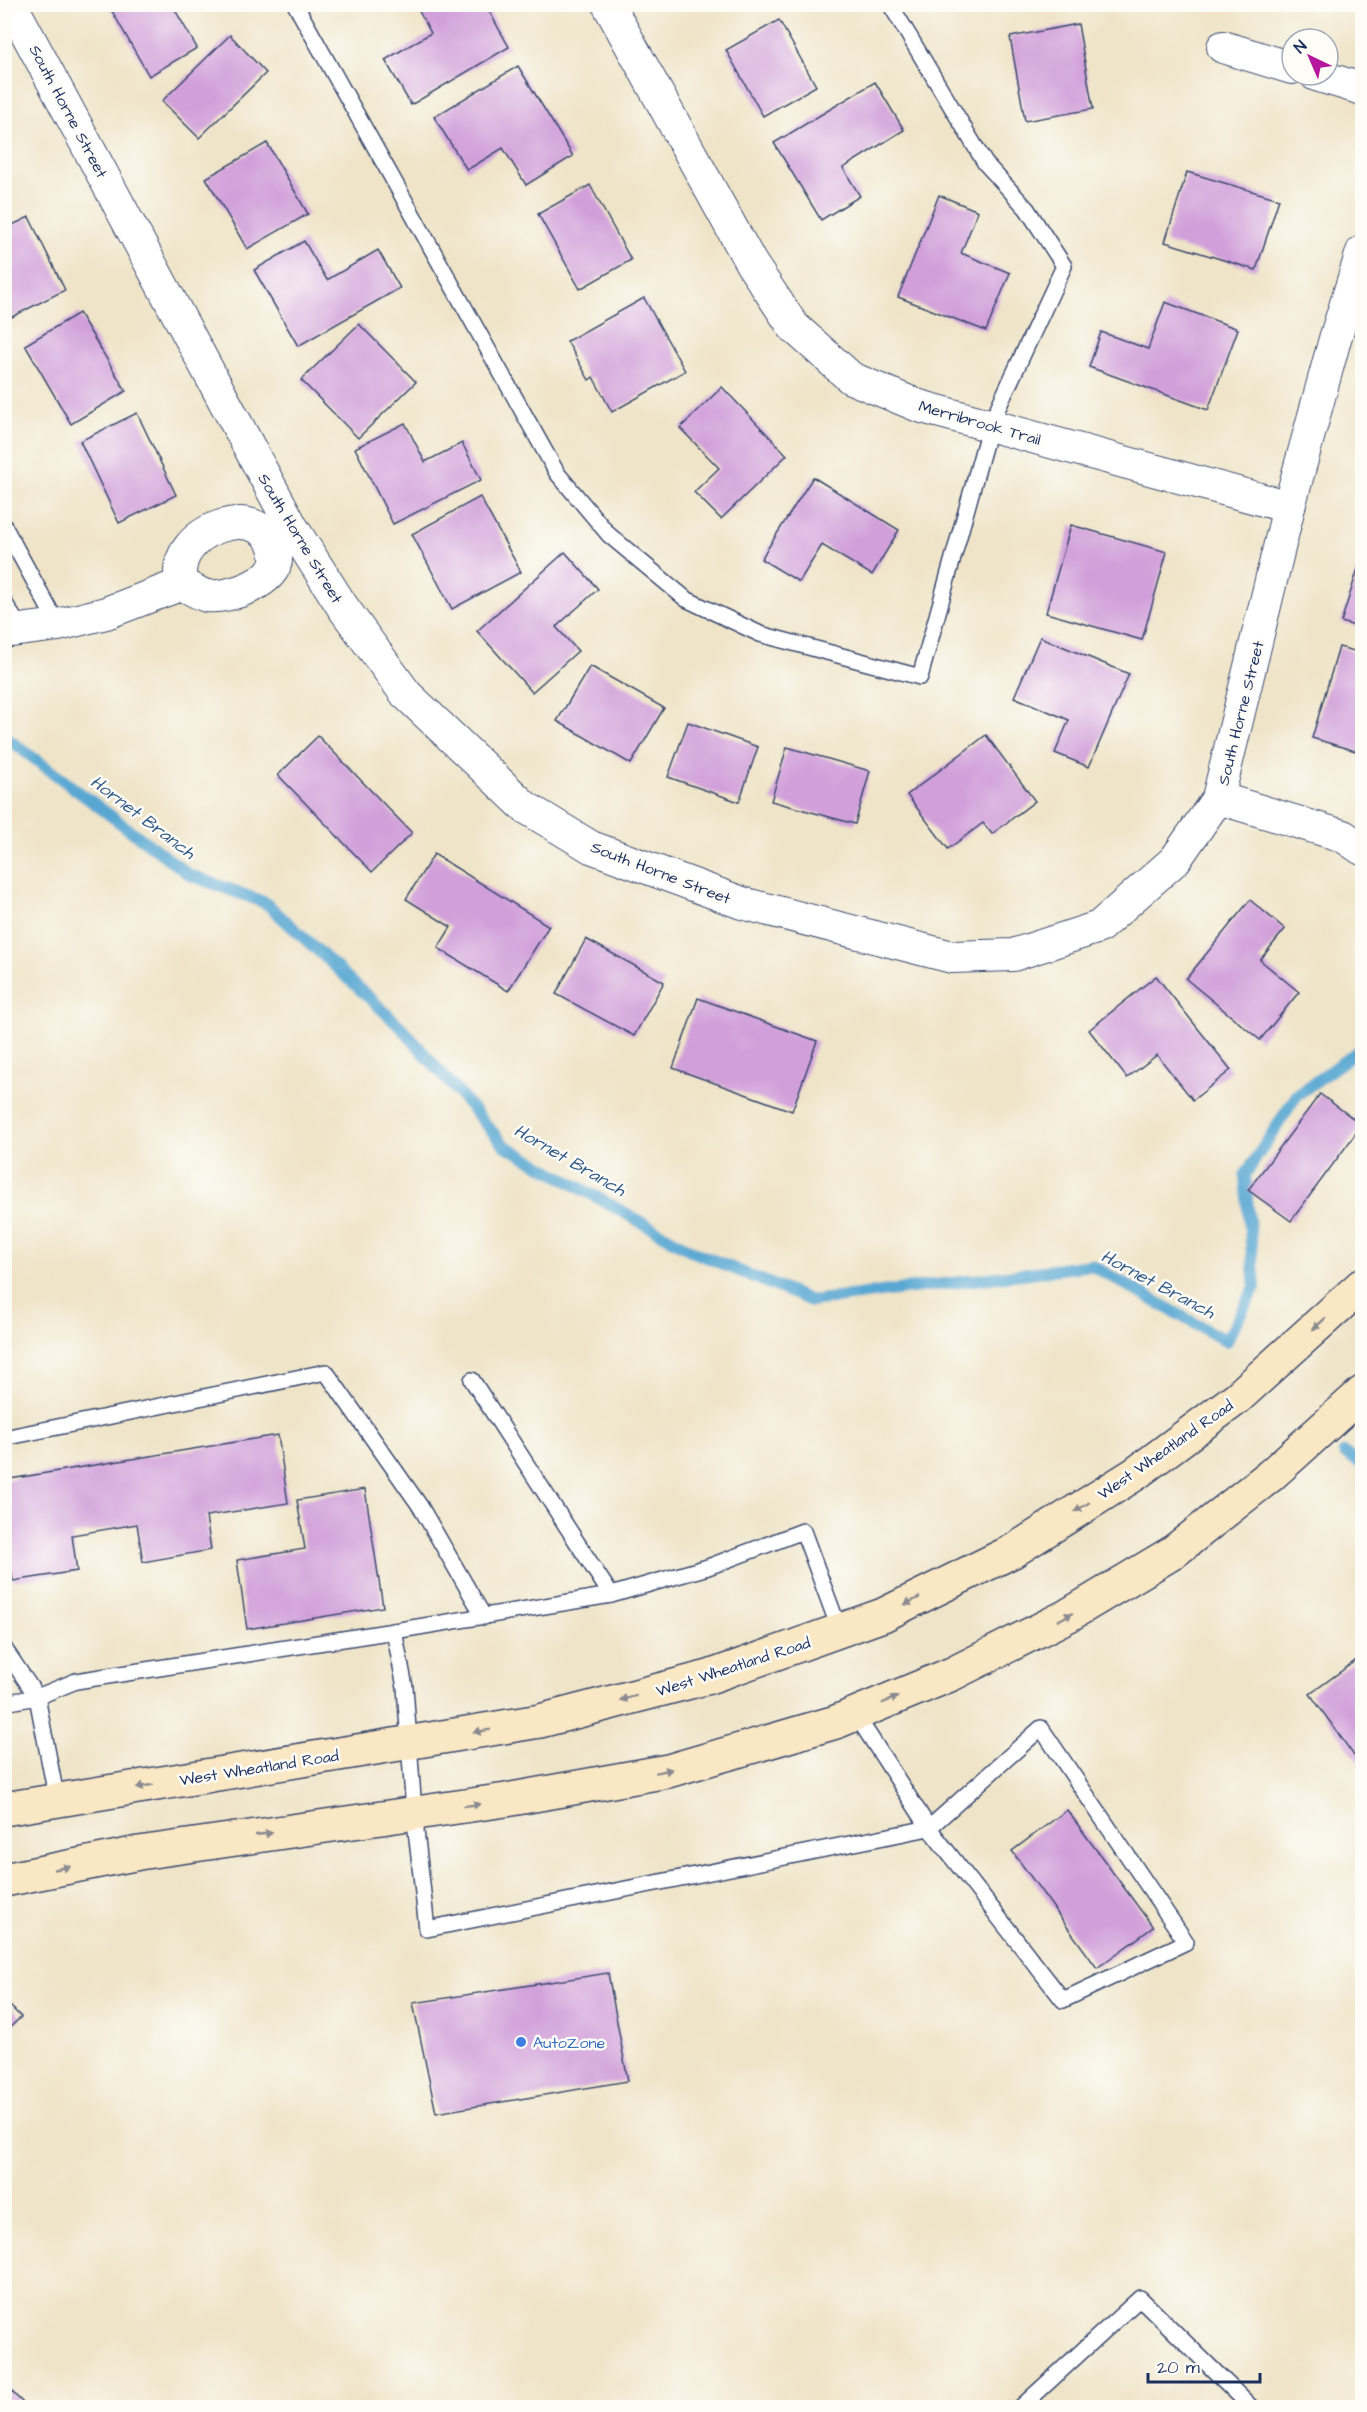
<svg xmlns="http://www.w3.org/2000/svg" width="1367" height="2412" font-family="'Architects Daughter',sans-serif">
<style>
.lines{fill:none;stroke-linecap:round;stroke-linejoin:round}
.stream{stroke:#58a7d2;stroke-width:12}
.building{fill:#d1a0da}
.service-casing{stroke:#3b4a6e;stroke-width:18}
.minor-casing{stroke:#3b4a6e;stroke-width:34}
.secondary-casing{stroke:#3b4a6e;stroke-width:36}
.service{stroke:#fff;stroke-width:15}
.minor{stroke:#fff;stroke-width:32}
.secondary{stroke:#fae7c3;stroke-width:33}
.oneway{fill:#8a8b90}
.shop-dot{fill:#3f7fe0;stroke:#fdfcf7;stroke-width:2}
.labels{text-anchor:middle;stroke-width:5;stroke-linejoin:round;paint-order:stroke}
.street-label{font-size:16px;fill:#1b2f5e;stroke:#fdfcf7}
.shop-label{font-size:16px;fill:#366cbe;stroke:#fdfcf7;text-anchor:start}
.water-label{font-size:18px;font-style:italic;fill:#305987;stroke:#fdfcf7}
</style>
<rect width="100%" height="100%" fill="#fdfcf7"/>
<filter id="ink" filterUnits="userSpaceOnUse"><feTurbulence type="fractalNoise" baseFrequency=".0167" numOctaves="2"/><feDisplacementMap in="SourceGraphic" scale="12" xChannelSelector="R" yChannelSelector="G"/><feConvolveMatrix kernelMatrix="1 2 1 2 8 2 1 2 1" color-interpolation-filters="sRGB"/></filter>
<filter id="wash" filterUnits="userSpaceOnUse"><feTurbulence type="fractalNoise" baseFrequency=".008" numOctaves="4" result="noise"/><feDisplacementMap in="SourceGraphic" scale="24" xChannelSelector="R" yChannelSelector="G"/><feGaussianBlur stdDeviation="1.35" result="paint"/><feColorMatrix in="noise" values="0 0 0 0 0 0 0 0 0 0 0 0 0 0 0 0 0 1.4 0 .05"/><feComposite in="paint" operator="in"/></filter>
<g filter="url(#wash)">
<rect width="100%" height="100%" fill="#efe4c8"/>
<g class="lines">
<!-- stream -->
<g class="stream">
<path d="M4,736L190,875L266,903L401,1027L504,1145L694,1252L811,1301L1091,1265L1226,1341L1255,1287L1245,1175L1297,1095L1362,1048"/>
<path d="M1344,1453L1362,1464"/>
</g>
</g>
<g id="blocks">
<!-- building -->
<g class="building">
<path d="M108,4H181L174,8L197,48L149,76Z"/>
<path d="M415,4H485L509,47L411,105L385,60L431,33Z"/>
<path d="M779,20L816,86L763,116L726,50Z"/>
<path d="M1078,24L1093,109L1025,121L1010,37Z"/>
<path d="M230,35L266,73L199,138L162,101Z"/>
<path d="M518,66L573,156L526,185L503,148L467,170L434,117Z"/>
<path d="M875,82L904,130L843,168L860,196L821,220L774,143Z"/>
<path d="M267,143L308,214L247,249L206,178Z"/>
<path d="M1187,172L1279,199L1256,270L1165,242Z"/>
<path d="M590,185L631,260L580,289L538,214Z"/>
<path d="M939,195L978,211L961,253L1010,273L986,331L898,297Z"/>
<path d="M29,217L65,290L4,321V229Z"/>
<path d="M304,241L327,280L378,250L400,288L298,346L254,270Z"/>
<path d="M644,298L685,371L612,412L593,377L589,380L567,341Z"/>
<path d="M1165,302L1238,329L1208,410L1089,367L1101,332L1148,349Z"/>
<path d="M79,313L126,391L71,424L25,345Z"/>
<path d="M359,324L416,382L358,438L301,380Z"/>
<path d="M722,387L787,455L721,519L694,492L719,468L680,428Z"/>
<path d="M137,413L176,495L119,523L80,441Z"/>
<path d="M405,423L425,462L462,443L481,480L393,524L355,448Z"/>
<path d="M813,477L899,530L872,575L822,545L799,582L761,559Z"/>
<path d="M480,497L521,572L452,609L412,534Z"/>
<path d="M1071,525L1167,552L1142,640L1046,613Z"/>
<path d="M565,552L598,589L556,627L578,651L532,692L477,631Z"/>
<path d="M1362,556V628L1341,622Z"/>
<path d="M1040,637L1129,674L1089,767L1055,753L1069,720L1014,697Z"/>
<path d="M1339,647L1362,653V753L1312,738Z"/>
<path d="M590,666L664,708L631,764L557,721Z"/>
<path d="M688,722L758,747L739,802L668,777Z"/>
<path d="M986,735L1035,801L992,834L983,823L948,849L907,795Z"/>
<path d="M318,736L412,833L372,872L278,775Z"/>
<path d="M787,747L870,771L855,824L771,801Z"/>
<path d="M434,854L549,926L508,991L438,948L451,927L406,899Z"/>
<path d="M1250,900L1285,929L1260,960L1299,992L1260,1040L1186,979Z"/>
<path d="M586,939L664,982L634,1036L556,994Z"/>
<path d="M1156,976L1231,1070L1193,1100L1157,1055L1127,1078L1089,1030Z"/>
<path d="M698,998L817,1041L792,1111L673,1068Z"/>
<path d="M1320,1094L1362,1125L1291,1221L1248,1190Z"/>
<path d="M278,1435L288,1503L206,1516L211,1550L143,1562L137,1524L72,1535L77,1571L13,1581L4,1524V1480Z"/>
<path d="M365,1489L383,1607L247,1629L237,1560L305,1549L297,1500Z"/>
<path d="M1362,1656V1767L1310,1694Z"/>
<path d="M1067,1810L1153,1927L1097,1968L1012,1851Z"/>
<path d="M608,1973L628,2081L436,2113L413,2003Z"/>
<path d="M4,2000L21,2017L4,2033Z"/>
<path d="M4,2384L28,2408H4Z"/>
</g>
</g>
</g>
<g filter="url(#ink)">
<use href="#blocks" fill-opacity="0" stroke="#3b4a6e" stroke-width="1.5"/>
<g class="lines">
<!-- service casing -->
<g class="service-casing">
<g id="service">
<path d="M295,4L557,473L609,535L686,599L760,634L920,677L990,425L1064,266L1027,209L985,163L890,4"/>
<path d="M4,526L58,625"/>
<path d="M4,602L21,630"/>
<path d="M472,1380L611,1595"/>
<path d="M4,1438L326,1372L420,1506L484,1617"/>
<path d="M394,1631L611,1595L708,1567L803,1531L840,1631"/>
<path d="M4,1648L37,1697L57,1801"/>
<path d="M4,1703L37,1697L76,1681L394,1631L405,1687L414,1812L427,1929L929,1828L1041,1728L1186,1942L1063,2000L929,1828L856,1715"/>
<path d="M1020,2408L1140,2298L1252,2408"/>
</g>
</g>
<!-- minor casing -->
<g class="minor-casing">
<g id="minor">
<path d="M11,4L292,527L342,606L406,694L525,807L591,847L742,903L952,957L1013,955L1099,927L1175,860L1218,798L1289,507L1335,339L1362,252"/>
<path d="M608,4L751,263L793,326L851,378L919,406L1289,507"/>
<path d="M1223,47L1292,68"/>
<path d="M1316,75L1362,89"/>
<path d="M4,632L58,625L106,613L182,584C190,588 199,594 207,596C228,599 279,582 276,556C268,493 165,531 182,584"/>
<path d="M1218,798L1343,836L1362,849"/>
</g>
</g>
<!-- secondary casing -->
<g class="secondary-casing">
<g id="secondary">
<path d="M4,1809L540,1721L709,1677L883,1615L1013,1551L1135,1474L1237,1398L1362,1285"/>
<path d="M4,1880L139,1853L506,1800L668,1771L836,1722L952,1674L1067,1616L1172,1553L1271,1475L1362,1393"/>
</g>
</g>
<!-- service -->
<use href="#service" class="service"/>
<!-- minor -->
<use href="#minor" class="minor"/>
<!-- secondary -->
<use href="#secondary" class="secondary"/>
</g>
<!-- one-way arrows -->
<defs><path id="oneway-solid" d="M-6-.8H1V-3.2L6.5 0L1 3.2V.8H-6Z" transform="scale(1.5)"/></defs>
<g class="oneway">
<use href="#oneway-solid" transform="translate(1319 1324) rotate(138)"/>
<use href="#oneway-solid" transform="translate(1082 1507) rotate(148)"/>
<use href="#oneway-solid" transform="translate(912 1601) rotate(154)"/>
<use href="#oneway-solid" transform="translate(1065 1617) rotate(-28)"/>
<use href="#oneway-solid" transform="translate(628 1698) rotate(165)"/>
<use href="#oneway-solid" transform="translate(890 1700) rotate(-23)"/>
<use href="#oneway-solid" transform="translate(482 1731) rotate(171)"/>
<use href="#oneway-solid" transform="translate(664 1771) rotate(-12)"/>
<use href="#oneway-solid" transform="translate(145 1786) rotate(171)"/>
<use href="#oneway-solid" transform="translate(472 1805) rotate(-7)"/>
<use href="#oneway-solid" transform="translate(264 1834) rotate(-8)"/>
<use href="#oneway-solid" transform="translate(62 1868) rotate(-11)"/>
</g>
</g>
<!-- markers -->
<circle class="shop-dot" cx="521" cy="2042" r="6"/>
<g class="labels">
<!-- street labels -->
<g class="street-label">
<text transform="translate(69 111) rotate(62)" y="6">South Horne Street</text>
<text transform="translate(980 422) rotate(16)" y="6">Merribrook Trail</text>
<text transform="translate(301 538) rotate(59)" y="6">South Horne Street</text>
<text transform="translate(1240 713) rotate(-76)" y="6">South Horne Street</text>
<text transform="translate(661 872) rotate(21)" y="6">South Horne Street</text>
<text transform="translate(1165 1449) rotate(-35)" y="6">West Wheatland Road</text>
<text transform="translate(733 1666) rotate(-18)" y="6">West Wheatland Road</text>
<text transform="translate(259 1767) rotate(-9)" y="6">West Wheatland Road</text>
</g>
<!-- shop labels -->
<g class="shop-label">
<text x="533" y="2048">AutoZone</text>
</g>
<!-- water labels -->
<g class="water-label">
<text transform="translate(143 817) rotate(37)" y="6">Hornet Branch</text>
<text transform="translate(570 1160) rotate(30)" y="6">Hornet Branch</text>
<text transform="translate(1158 1284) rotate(28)" y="6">Hornet Branch</text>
</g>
</g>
<!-- margin -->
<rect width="1367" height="2412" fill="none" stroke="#fdfcf7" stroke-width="24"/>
<!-- north arrow -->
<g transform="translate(1310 57) rotate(316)"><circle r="28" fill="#fdfcf7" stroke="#a3aaba" stroke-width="1.5"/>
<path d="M0-4.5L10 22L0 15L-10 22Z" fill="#b5179e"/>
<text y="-9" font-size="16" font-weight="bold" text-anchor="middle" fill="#1b2f5e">N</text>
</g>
<!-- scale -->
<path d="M1148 2373v9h112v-9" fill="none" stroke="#1b2f5e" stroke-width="3"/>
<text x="1157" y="2373" font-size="18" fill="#1b2f5e" stroke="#fdfcf7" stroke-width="4.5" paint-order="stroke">20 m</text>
</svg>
